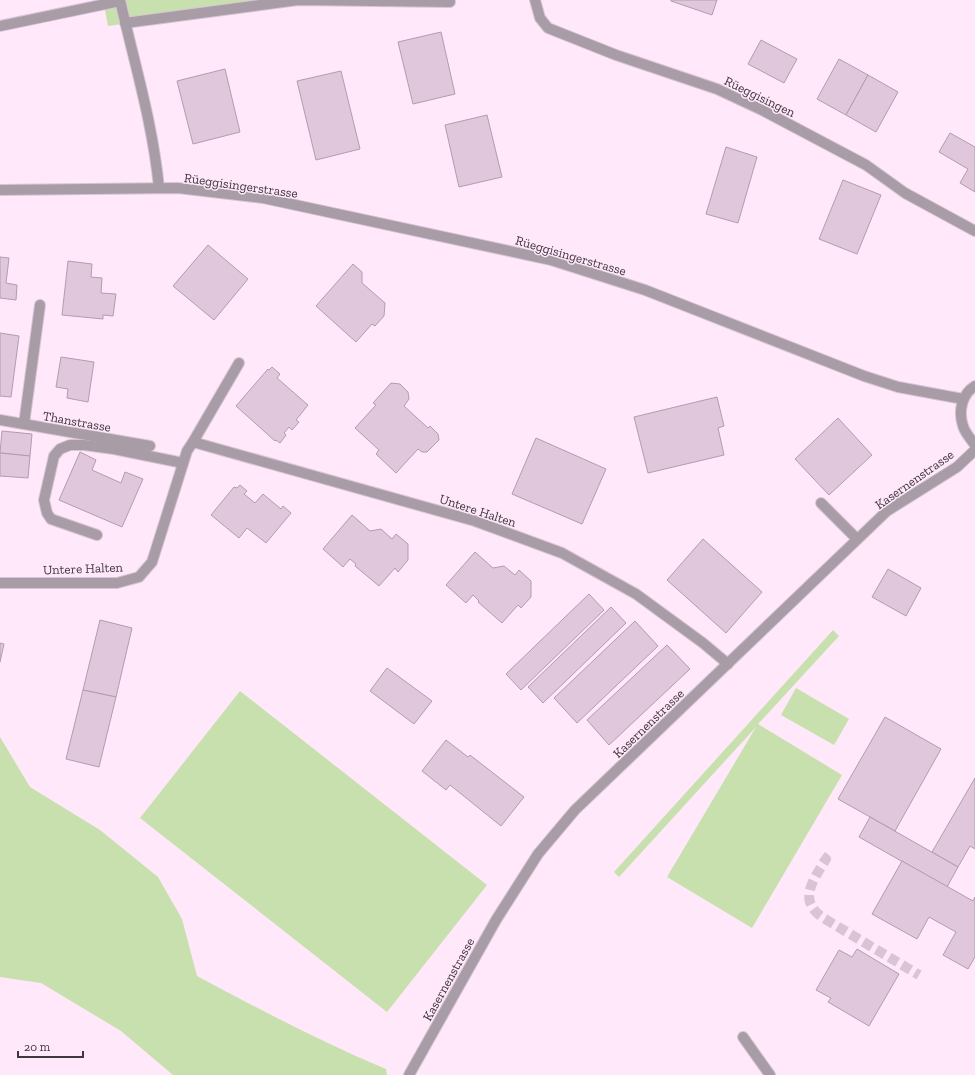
<svg xmlns="http://www.w3.org/2000/svg" width="975" height="1075" font-family="'Zilla Slab',serif">
<style>
.green{fill:#c8e0ad}
.building{fill:#e1c7dc;stroke:#b49bb0}
.lines{fill:none;stroke-linecap:round;stroke-linejoin:round}
.minor-tunnel{stroke:#d8c4d4;stroke-width:10;stroke-dasharray:10 5;stroke-linecap:butt}
.minor-casing{stroke:#d8c4d4;stroke-width:12}
.minor{stroke:#a89ca6;stroke-width:10}
.labels{text-anchor:middle;stroke-width:3;stroke-linejoin:round;paint-order:stroke}
.street-label{font-size:13px;fill:#40363e;stroke:#fee8fa}
</style>
<rect width="100%" height="100%" fill="#fee8fa"/>
<!-- green -->
<g class="green">
<path d="M103,0H453H298L108,26Z"/>
<path d="M833,630L839,636L758,724L842,775L752,928L667,877L756,727L619,877L614,872Z"/>
<path d="M796,688L849,719L834,745L781,715Z"/>
<path d="M240,691L487,885L387,1012L140,818Z"/>
<path d="M0,737L30,787L100,830L158,877L182,919L197,976C259,1009 321,1042 386,1069L387,1075H173L121,1031L41,983L0,977Z"/>
</g>
<!-- building -->
<g class="building">
<path d="M671,0H717L712,15L671,1Z"/>
<path d="M441,32L455,94L413,104L398,42Z"/>
<path d="M761,40L797,59L784,83L748,64Z"/>
<path d="M839,59L868,75L846,115L817,99Z"/>
<path d="M225,69L240,132L193,144L177,81Z"/>
<path d="M341,71L360,149L316,160L297,81Z"/>
<path d="M868,75L898,92L876,132L846,115Z"/>
<path d="M487,115L502,177L459,187L445,125Z"/>
<path d="M950,133L975,147V192L960,183L968,169L939,152Z"/>
<path d="M726,147L757,157L738,223L706,214Z"/>
<path d="M843,180L881,195L857,254L819,239Z"/>
<path d="M208,245L248,279L214,320L173,286Z"/>
<path d="M0,257L9,258L6,283L17,285L16,300L0,298Z"/>
<path d="M68,261L92,264L91,277L102,278L101,293L116,294L113,316L103,315V319L62,315Z"/>
<path d="M353,264L362,272V283L385,303L384,316L375,326L372,324L356,342L316,306Z"/>
<path d="M0,333L19,336L11,397L0,396Z"/>
<path d="M61,357L94,362L88,402L67,398L68,389L56,387Z"/>
<path d="M272,367L280,374L277,378L308,405L296,420L299,422L292,430L289,427L284,433L286,435L280,443L276,440L275,441L236,406L268,369L269,370Z"/>
<path d="M391,383L400,384L408,392L409,399L404,406L428,428L430,426L438,434L439,440L427,452H422L418,449L396,473L376,454L379,450L355,428L376,405L373,403Z"/>
<path d="M717,397L724,426L718,428L724,455L648,473L634,417Z"/>
<path d="M838,418L872,455L829,495L795,459Z"/>
<path d="M2,431L32,434L30,456L0,453Z"/>
<path d="M536,438L606,469L582,524L512,494Z"/>
<path d="M80,452L96,460L92,470L121,483L125,472L143,479L122,527L59,500Z"/>
<path d="M0,453L30,456L28,478L0,476Z"/>
<path d="M240,485L247,491L244,494L255,503L263,494L281,509L283,506L291,513L266,543L247,528L239,538L211,515L234,487L237,488Z"/>
<path d="M352,515L370,531L381,529L392,539L396,534L408,544V560L398,572L395,568L379,586L355,566L356,564L350,559L343,567L323,549Z"/>
<path d="M703,539L762,592L726,633L667,580Z"/>
<path d="M475,552L493,568L504,566L515,575L519,570L531,581V597L521,608L518,605L502,623L478,602L479,601L473,595L466,603L446,585Z"/>
<path d="M888,569L921,588L906,616L872,597Z"/>
<path d="M589,594L604,610L521,690L506,674Z"/>
<path d="M611,607L626,623L543,703L528,687Z"/>
<path d="M100,620L132,628L116,697L83,690Z"/>
<path d="M635,621L658,646L577,723L554,698Z"/>
<path d="M0,643L4,644L0,662Z"/>
<path d="M667,645L690,669L609,745L587,720Z"/>
<path d="M387,668L432,701L414,724L370,691Z"/>
<path d="M83,690L116,697L99,767L66,759Z"/>
<path d="M885,717L941,749L895,831L838,799Z"/>
<path d="M446,740L468,757L470,755L524,797L501,826L450,785L446,790L422,771Z"/>
<path d="M975,778V849L970,846L958,867L932,852Z"/>
<path d="M870,817L958,867L947,887L859,837Z"/>
<path d="M902,861L973,901L975,897V957L968,969L943,955L956,932L929,917L917,939L872,914Z"/>
<path d="M857,949L899,974L869,1026L828,1002L831,998L816,990L839,950L852,957Z"/>
</g>
<g class="lines">
<!-- minor-tunnel -->
<path class="minor-tunnel" d="M822,856L826,859C813,881 796,901 825,919L919,975"/>
<!-- minor casing -->
<g class="minor-casing">
<g id="minor">
<path d="M120,0C134,62 153,124 159,188"/>
<path d="M535,0L540,18L548,28L616,55L717,89L762,110L866,165L905,193L975,231"/>
<path d="M125,23L298,0L450,2"/>
<path d="M0,26L120,1"/>
<path d="M0,190L178,188L263,198L551,260L645,290L864,376L898,387L963,399"/>
<path d="M975,386C962,394 958,411 963,426C965,433 971,439 975,445"/>
<path d="M0,420L150,446"/>
<path d="M24,424L40,305"/>
<path d="M193,442L239,363"/>
<path d="M821,503L857,539"/>
<path d="M97,535L51,519L47,513L44,500L54,456L60,449L70,445H84L114,449L183,463"/>
<path d="M0,583H117L139,577L152,562L187,451L193,442L475,521L562,553L636,594L703,643L728,664"/>
<path d="M743,1037L770,1075"/>
<path d="M409,1075L496,920L538,854L575,810L887,511L957,467L975,450"/>
</g>
</g>
<!-- minor -->
<use href="#minor" class="minor"/>
</g>
<g class="labels">
<!-- street labels -->
<g class="street-label">
<text transform="translate(760 96) rotate(26)" y="5">Rüeggisingen</text>
<text transform="translate(241 185) rotate(8)" y="5">Rüeggisingerstrasse</text>
<text transform="translate(571 255) rotate(16)" y="5">Rüeggisingerstrasse</text>
<text transform="translate(77 421) rotate(10)" y="5">Thanstrasse</text>
<text transform="translate(914 479) rotate(-35)" y="5">Kasernenstrasse</text>
<text transform="translate(478 510) rotate(18)" y="5">Untere Halten</text>
<text transform="translate(83 568) rotate(-2)" y="5">Untere Halten</text>
<text transform="translate(648 723) rotate(-44)" y="5">Kasernenstrasse</text>
<text transform="translate(448 979) rotate(-61)" y="5">Kasernenstrasse</text>
</g>
</g>
<!-- scale -->
<path d="M18 1051v6h65v-6" fill="none" stroke="#40363e" stroke-width="2"/>
<text x="24" y="1051" font-size="12" fill="#40363e" stroke="#fee8fa" stroke-width="3" paint-order="stroke">20 m</text>
</svg>
